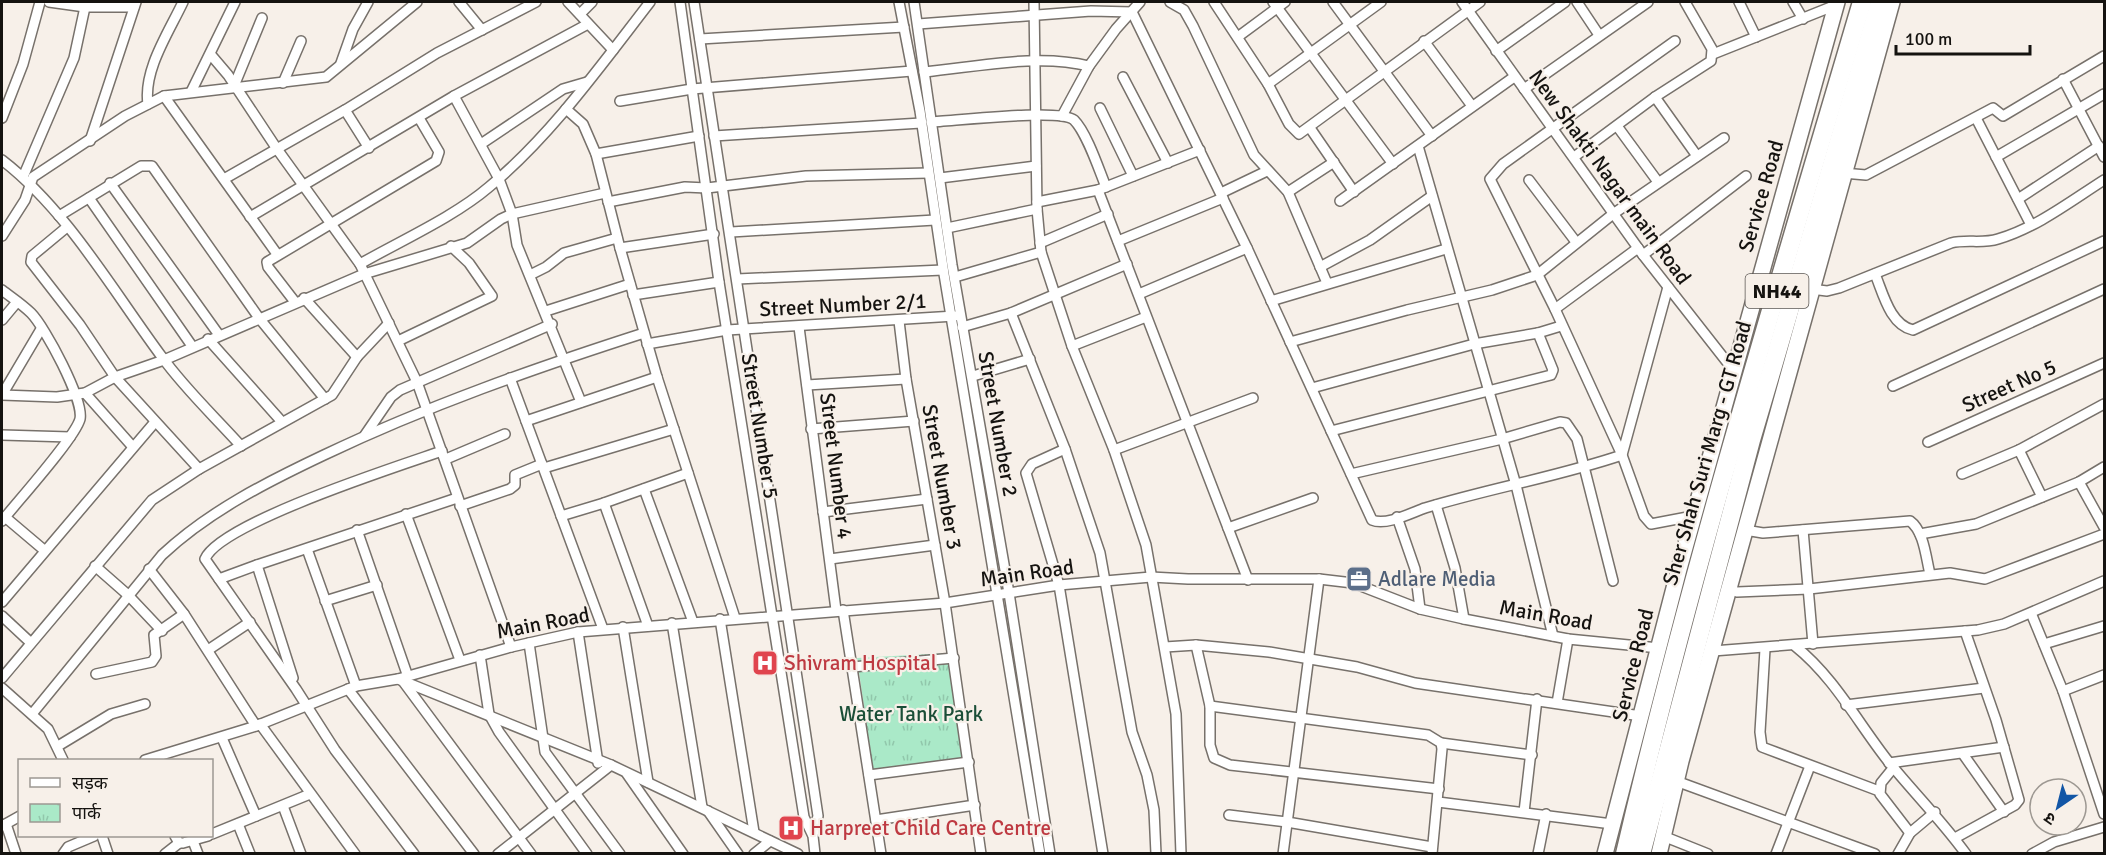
<svg xmlns="http://www.w3.org/2000/svg" width="2106" height="855" font-family="Signika,'Noto Sans Devanagari',sans-serif">
<style>
.park{fill:url(#park-tufts)}
.lines{fill:none;stroke-linecap:round;stroke-linejoin:round}
.street-casing{stroke:#77716b;stroke-width:12}
.primary-casing{stroke:#77716b;stroke-width:18}
.highway-casing{stroke:#77716b;stroke-width:21}
.street{stroke:#fff;stroke-width:9}
.primary{stroke:#fff;stroke-width:15}
.highway{stroke:#fff;stroke-width:18}
.labels{text-anchor:middle;stroke-width:4.5;stroke-linejoin:round;paint-order:stroke}
.shield{fill:#f7f0e9;stroke:#595551;stroke-width:1.5}
.shield-label{font-size:20px;font-weight:bold;fill:#151310}
.street-label{font-size:21px;fill:#151310;stroke:#f7f0e9}
.service-label{font-size:21px;fill:#4e5e75;stroke:#f7f0e9;text-anchor:start}
.health-label{font-size:21px;fill:#be3a42;stroke:#f7f0e9;text-anchor:start}
.park-label{font-size:21px;fill:#1a4e37;stroke:#f7f0e9}
</style>
<defs>
<pattern id="park-tufts" width="24" height="20" patternUnits="userSpaceOnUse" patternTransform="scale(1.5)"><rect width="24" height="20" fill="#aae9c8"/><path d="M3 7l-1-3M5 7V3M7 7l1-3M15 17l-1-3M17 17v-4M19 17l1-3" fill="none" stroke="#91c7ab"/></pattern>
</defs>
<rect width="100%" height="100%" fill="#f7f0e9"/>
<!-- park -->
<path class="park" d="M948,653L963,759L873,769L857,658Z"/>
<g class="lines">
<!-- street casing -->
<g class="street-casing">
<g id="street">
<path d="M49,2L85,7H134"/>
<path d="M459,2L482,30"/>
<path d="M568,2L613,50"/>
<path d="M680,2L719,282L804,817L813,836L815,854"/>
<path d="M694,2L812,776L818,816L813,835"/>
<path d="M899,2L920,111L944,274L1040,854"/>
<path d="M914,2L952,265L1009,593L1050,854"/>
<path d="M1034,2L1037,209L1041,252L1072,346L1114,450L1146,545L1176,714L1181,854"/>
<path d="M1170,2L1184,10L1193,26L1254,155L1288,192L1327,283"/>
<path d="M1214,2L1268,84L1289,124L1299,134L1480,2"/>
<path d="M1273,2L1393,164"/>
<path d="M1333,2L1432,136"/>
<path d="M1462,2L1643,255L1734,371"/>
<path d="M1577,2L1599,35"/>
<path d="M1739,2L1756,37"/>
<path d="M1793,2L1803,19"/>
<path d="M1132,12L1247,248L1372,520C1386,526 1411,513 1425,508C1490,488 1557,477 1622,455L1668,287"/>
<path d="M580,14L592,2"/>
<path d="M918,24L1091,11L1132,12"/>
<path d="M1239,36L1285,2"/>
<path d="M700,39L904,27"/>
<path d="M1424,41L1472,106"/>
<path d="M1675,41L1503,164L1490,179L1555,309L1622,455L1644,516L1651,524L1693,516"/>
<path d="M1496,51L1565,2"/>
<path d="M1713,54L1836,5"/>
<path d="M211,55L228,75L277,149L360,264L417,382L511,647"/>
<path d="M341,63L353,29L368,2"/>
<path d="M924,72C977,67 1037,53 1089,66"/>
<path d="M1123,77L1168,163"/>
<path d="M2063,79L2104,157"/>
<path d="M283,83L301,41"/>
<path d="M1268,84L1381,2"/>
<path d="M234,86L262,18"/>
<path d="M1524,89L1648,2"/>
<path d="M191,92L235,2"/>
<path d="M164,96L277,254"/>
<path d="M454,96L499,179L512,214L517,245L581,402"/>
<path d="M1655,97L1697,156"/>
<path d="M620,101L692,89L912,71"/>
<path d="M148,104C143,70 169,32 183,2"/>
<path d="M1100,108L1133,176"/>
<path d="M566,109L583,124L596,154L620,248L657,377"/>
<path d="M345,110L369,148"/>
<path d="M1062,116L1089,66L1116,29L1140,2"/>
<path d="M2,118L23,64L40,2"/>
<path d="M1976,118L2031,225"/>
<path d="M931,122C954,121 1060,108 1074,120C1087,133 1099,170 1106,187"/>
<path d="M1617,126L1658,182"/>
<path d="M1310,128L1354,192"/>
<path d="M714,136L921,123"/>
<path d="M90,141L136,2"/>
<path d="M481,144L563,89L587,82"/>
<path d="M1418,146L1516,485L1553,636"/>
<path d="M596,154L699,136"/>
<path d="M1574,157L1655,97L1711,61L1712,49L1685,2"/>
<path d="M1996,157L2104,94"/>
<path d="M2,160C67,210 113,291 162,357C185,389 215,417 241,446"/>
<path d="M1843,173L1866,175L1993,108L2003,116L2104,56"/>
<path d="M23,177L74,58L85,7"/>
<path d="M940,178L1036,166"/>
<path d="M224,179L345,110L437,53L536,2"/>
<path d="M1529,180L1576,242"/>
<path d="M110,183L219,335"/>
<path d="M1098,190L1248,580"/>
<path d="M1288,192L1334,162"/>
<path d="M1221,193L1267,171"/>
<path d="M89,198L192,346"/>
<path d="M2018,199L2099,146"/>
<path d="M1340,201L1514,77"/>
<path d="M608,202L685,187L707,188L806,176L928,173"/>
<path d="M1037,202L1098,190L1200,150"/>
<path d="M59,216L141,166H152L259,318L325,399"/>
<path d="M250,217L454,96L588,24"/>
<path d="M67,227L32,256L31,262L80,325L115,377L199,469"/>
<path d="M947,228L1037,209"/>
<path d="M731,232L935,220"/>
<path d="M2,236L25,200L33,177L125,116L164,96L326,77L417,2"/>
<path d="M1118,241L1223,198"/>
<path d="M1040,243L1108,214"/>
<path d="M620,248L714,234"/>
<path d="M1643,255L1746,176"/>
<path d="M360,264C400,241 454,217 489,187C550,137 602,64 650,2"/>
<path d="M1320,267L1370,240L1432,196"/>
<path d="M1875,274C1883,293 1890,325 1913,330L2104,241"/>
<path d="M530,275L546,267L564,253L617,238"/>
<path d="M955,277L1041,252"/>
<path d="M737,279L943,270"/>
<path d="M1811,289L1827,291L1839,288L1951,243C1967,239 1982,244 1998,239C2036,228 2071,201 2104,180"/>
<path d="M2,290C11,297 22,304 31,313C45,327 84,400 80,419C75,438 17,502 2,521"/>
<path d="M1139,294L1247,248"/>
<path d="M633,295L719,282"/>
<path d="M304,298L357,357"/>
<path d="M1271,301L1446,249"/>
<path d="M295,302L268,267L267,262L436,161L439,152L419,118"/>
<path d="M1555,309L1638,248"/>
<path d="M546,311L630,284"/>
<path d="M1011,313L1127,264"/>
<path d="M2,320L17,302"/>
<path d="M899,321L906,379L945,603L981,854"/>
<path d="M799,327L836,610"/>
<path d="M962,327L1011,313L1065,449L1100,553L1132,732L1147,775L1154,810L1156,854"/>
<path d="M208,339L282,422"/>
<path d="M398,341L492,296L469,263L451,246"/>
<path d="M1290,342L1407,310L1492,290L1537,275L1613,214L1724,138"/>
<path d="M647,344L727,330L955,316"/>
<path d="M1072,346L1146,317"/>
<path d="M973,376L1030,359"/>
<path d="M510,378L603,629"/>
<path d="M807,385L906,379"/>
<path d="M1893,386L2104,289"/>
<path d="M1312,388L1474,344L1538,333L1561,326"/>
<path d="M85,393L132,446"/>
<path d="M2,395L57,397L85,393L115,377L164,360L364,274L467,243L501,219L512,214L605,193"/>
<path d="M2,395L41,329"/>
<path d="M526,421L657,377L735,618"/>
<path d="M811,429L914,421"/>
<path d="M1331,431L1551,375L1553,370L1538,333"/>
<path d="M2,435L70,437"/>
<path d="M365,435L391,397L400,390L552,324"/>
<path d="M1928,442L2104,363"/>
<path d="M1065,449L1032,464L1026,473L1059,585L1103,854"/>
<path d="M1114,450L1253,398"/>
<path d="M2019,450L2042,497"/>
<path d="M446,459L505,434"/>
<path d="M544,468L674,429"/>
<path d="M1351,474L1502,439L1560,422L1566,423L1577,439L1613,581"/>
<path d="M1962,474L2019,450L2104,404"/>
<path d="M2079,482L2104,527"/>
<path d="M644,489L693,622"/>
<path d="M1436,505L1455,568L1464,619"/>
<path d="M460,506L510,489L515,485V475L542,464"/>
<path d="M823,512L927,499"/>
<path d="M406,514L460,660"/>
<path d="M561,516L604,503"/>
<path d="M5,517L44,550"/>
<path d="M1397,517L1415,569L1420,609"/>
<path d="M1228,528L1313,498"/>
<path d="M357,530L407,674"/>
<path d="M1745,530L1763,533L1910,521C1924,531 1926,558 1930,574"/>
<path d="M1803,530L1813,644"/>
<path d="M1920,534L1976,524L2079,482L2104,467"/>
<path d="M307,549L356,686"/>
<path d="M830,559L935,545"/>
<path d="M95,566L128,595L162,631"/>
<path d="M149,569L184,614L256,726"/>
<path d="M219,579L257,565"/>
<path d="M1728,589L1737,592L1809,589L1950,573L1985,579L2104,534"/>
<path d="M325,601L377,585"/>
<path d="M2,602L155,422"/>
<path d="M843,610L881,854"/>
<path d="M2031,613L2063,691L2104,814"/>
<path d="M2,616L31,643"/>
<path d="M720,619L754,832"/>
<path d="M672,623L702,807"/>
<path d="M648,626L604,503L688,473"/>
<path d="M623,627L648,782"/>
<path d="M578,632L598,763"/>
<path d="M529,643L545,752L620,854"/>
<path d="M2044,644L2104,626"/>
<path d="M1196,645L1210,706V745L1214,758L1230,765L1439,789"/>
<path d="M1795,646C1834,677 1858,723 1888,761C1914,793 1942,821 1966,854"/>
<path d="M1165,647L1196,645L1269,652L1357,667L1415,683L1641,716"/>
<path d="M1765,649L1760,732L1762,747L1879,791"/>
<path d="M208,650L250,622"/>
<path d="M1713,651L1978,630L2004,624L2104,581"/>
<path d="M480,655L489,714L499,732L587,854"/>
<path d="M852,667L954,658"/>
<path d="M96,674L152,662L156,656L154,635L184,614"/>
<path d="M2,678L152,500L199,469L332,395L357,357L389,323"/>
<path d="M293,678L257,565L457,498"/>
<path d="M398,679L511,647L578,632L945,603L1059,585L1151,577L1188,579H1319L1353,583L1420,609L1464,619L1568,639L1659,648"/>
<path d="M402,680L531,854"/>
<path d="M2,688L48,729L63,760"/>
<path d="M348,689L474,854"/>
<path d="M2063,691L2104,675"/>
<path d="M1557,703L1568,639"/>
<path d="M1846,705L1984,688"/>
<path d="M1210,706L1428,735L1441,743L1442,749L1432,854"/>
<path d="M32,714L162,555C209,511 267,482 324,455C427,406 535,368 644,333"/>
<path d="M260,724L355,854"/>
<path d="M222,738L256,816"/>
<path d="M1441,743L1532,755"/>
<path d="M58,746L111,714L145,704"/>
<path d="M1963,754L2004,812"/>
<path d="M145,760L256,726L356,686L398,679L611,765L798,854"/>
<path d="M1889,763L2004,747"/>
<path d="M1894,767L1881,783L1880,794L1910,833"/>
<path d="M627,774L683,854"/>
<path d="M869,775L969,762"/>
<path d="M1676,781L1875,854"/>
<path d="M1438,802L1612,824"/>
<path d="M283,806L301,854"/>
<path d="M708,811L738,854"/>
<path d="M1524,812L1537,699"/>
<path d="M1229,815L1287,822L1432,847"/>
<path d="M876,820L975,805"/>
<path d="M6,824L16,854"/>
<path d="M238,824L250,854"/>
<path d="M2,826L20,816"/>
<path d="M212,834L310,794"/>
<path d="M102,836L108,854"/>
<path d="M175,836L179,843H183L208,836"/>
<path d="M1663,836L1708,854"/>
<path d="M1955,838L2015,805L2019,800L1996,720L1965,631"/>
<path d="M193,841L198,854"/>
<path d="M63,854L68,847L94,836"/>
<path d="M165,854L179,843"/>
<path d="M414,854L335,750L296,689L205,559C220,523 399,466 442,451"/>
<path d="M498,854L611,765"/>
<path d="M754,854L770,841"/>
<path d="M1283,854L1319,579"/>
<path d="M1538,854L1546,814"/>
<path d="M1776,854L1810,766"/>
<path d="M1898,854L1910,833L1935,812"/>
<path d="M2032,854L2054,842L2104,827"/>
</g>
</g>
<!-- primary casing -->
<g class="primary-casing">
<g id="primary">
<path d="M1605,854L1679,569L1837,2"/>
<path d="M1659,854L1681,761L1892,2"/>
</g>
</g>
<!-- highway casing -->
<g class="highway-casing">
<g id="highway">
<path d="M1625,854C1692,566 1779,284 1862,2"/>
<path d="M1641,854L1751,440L1880,2"/>
</g>
</g>
<!-- street -->
<use href="#street" class="street"/>
<!-- primary -->
<use href="#primary" class="primary"/>
<!-- highway -->
<use href="#highway" class="highway"/>
</g>
<!-- icons -->
<defs>
<g id="office-square" transform="scale(1.35)"><rect x="-9" y="-9" width="18" height="18" rx="4" fill="#5c6f8a" stroke="#f7f0e9"/><path d="M-6-3h4V-5.5h4V-3h4V5H-6ZM-1-4.5V-3h2v-1.5ZM-6 0V1H6V0Z" fill="#fff"/></g>
<g id="hospital-square" transform="scale(1.35)"><rect x="-9" y="-9" width="18" height="18" rx="4" fill="#e0444e" stroke="#f7f0e9"/><path d="M-5-5h3v3.5h4V-5h3V5h-3V1.5h-4V5h-3Z" fill="#fff"/></g>
</defs>
<g fill-rule="evenodd">
<use href="#office-square" x="1359" y="579"/>
<use href="#hospital-square" x="765" y="663"/>
<use href="#hospital-square" x="791" y="828"/>
</g>
<g class="labels">
<!-- shield labels -->
<rect class="shield" x="1745.5" y="274" width="63" height="34" rx="4.5"/>
<g class="shield-label">
<text x="1777" y="298">NH44</text>
</g>
<!-- street labels -->
<g class="street-label">
<text transform="translate(1610 177) rotate(54)" y="7">New Shakti Nagar main Road</text>
<text transform="translate(1761 196) rotate(-74)" y="7">Service Road</text>
<text transform="translate(843 305) rotate(-3)" y="7">Street Number 2/1</text>
<text transform="translate(2009 386) rotate(-24)" y="7">Street No 5</text>
<text transform="translate(998 424) rotate(80)" y="7">Street Number 2</text>
<text transform="translate(760 426) rotate(81)" y="7">Street Number 5</text>
<text transform="translate(1707 453) rotate(-74)" y="7">Sher Shah Suri Marg - GT Road</text>
<text transform="translate(836 466) rotate(83)" y="7">Street Number 4</text>
<text transform="translate(942 477) rotate(80)" y="7">Street Number 3</text>
<text transform="translate(1027 573) rotate(-8)" y="7">Main Road</text>
<text transform="translate(1546 615) rotate(10)" y="7">Main Road</text>
<text transform="translate(543 623) rotate(-11)" y="7">Main Road</text>
<text transform="translate(1633 665) rotate(-76)" y="7">Service Road</text>
</g>
<!-- service labels -->
<g class="service-label">
<text x="1378" y="586">Adlare Media</text>
</g>
<!-- health labels -->
<g class="health-label">
<text x="784" y="670">Shivram Hospital</text>
<text x="810" y="835">Harpreet Child Care Centre</text>
</g>
<!-- park labels -->
<g class="park-label">
<text x="911" y="721">Water Tank Park</text>
</g>
</g>
<!-- border -->
<rect width="2106" height="855" fill="none" stroke="#151310" stroke-width="6"/>
<!-- legend -->
<rect x="18" y="759" width="195" height="78" fill="#f7f0e9" stroke="#9d9892" stroke-width="1.5"/>
<rect x="30" y="778" width="30" height="9" fill="#ffffff" stroke="#9d9892" stroke-width="1.5"/>
<text x="72" y="789" font-size="18" fill="#151310">सड़क</text>
<rect x="30" y="804" width="30" height="18" fill="url(#park-tufts)" stroke="#9d9892" stroke-width="1.5"/>
<text x="72" y="819" font-size="18" fill="#151310">पार्क</text>
<!-- north arrow -->
<g transform="translate(2058 807) rotate(215)"><circle r="28" fill="#f7f0e9" stroke="#9d9892" stroke-width="1.5"/>
<path d="M0-4.5L10 22L0 15L-10 22Z" fill="#1256a6"/>
<text y="-9" font-size="16" font-weight="bold" text-anchor="middle" fill="#151310">उ</text>
</g>
<!-- scale -->
<path d="M1896 45v9h134v-9" fill="none" stroke="#151310" stroke-width="3"/>
<text x="1905" y="45" font-size="18" fill="#151310" stroke="#f7f0e9" stroke-width="4.5" paint-order="stroke">100 m</text>
</svg>
